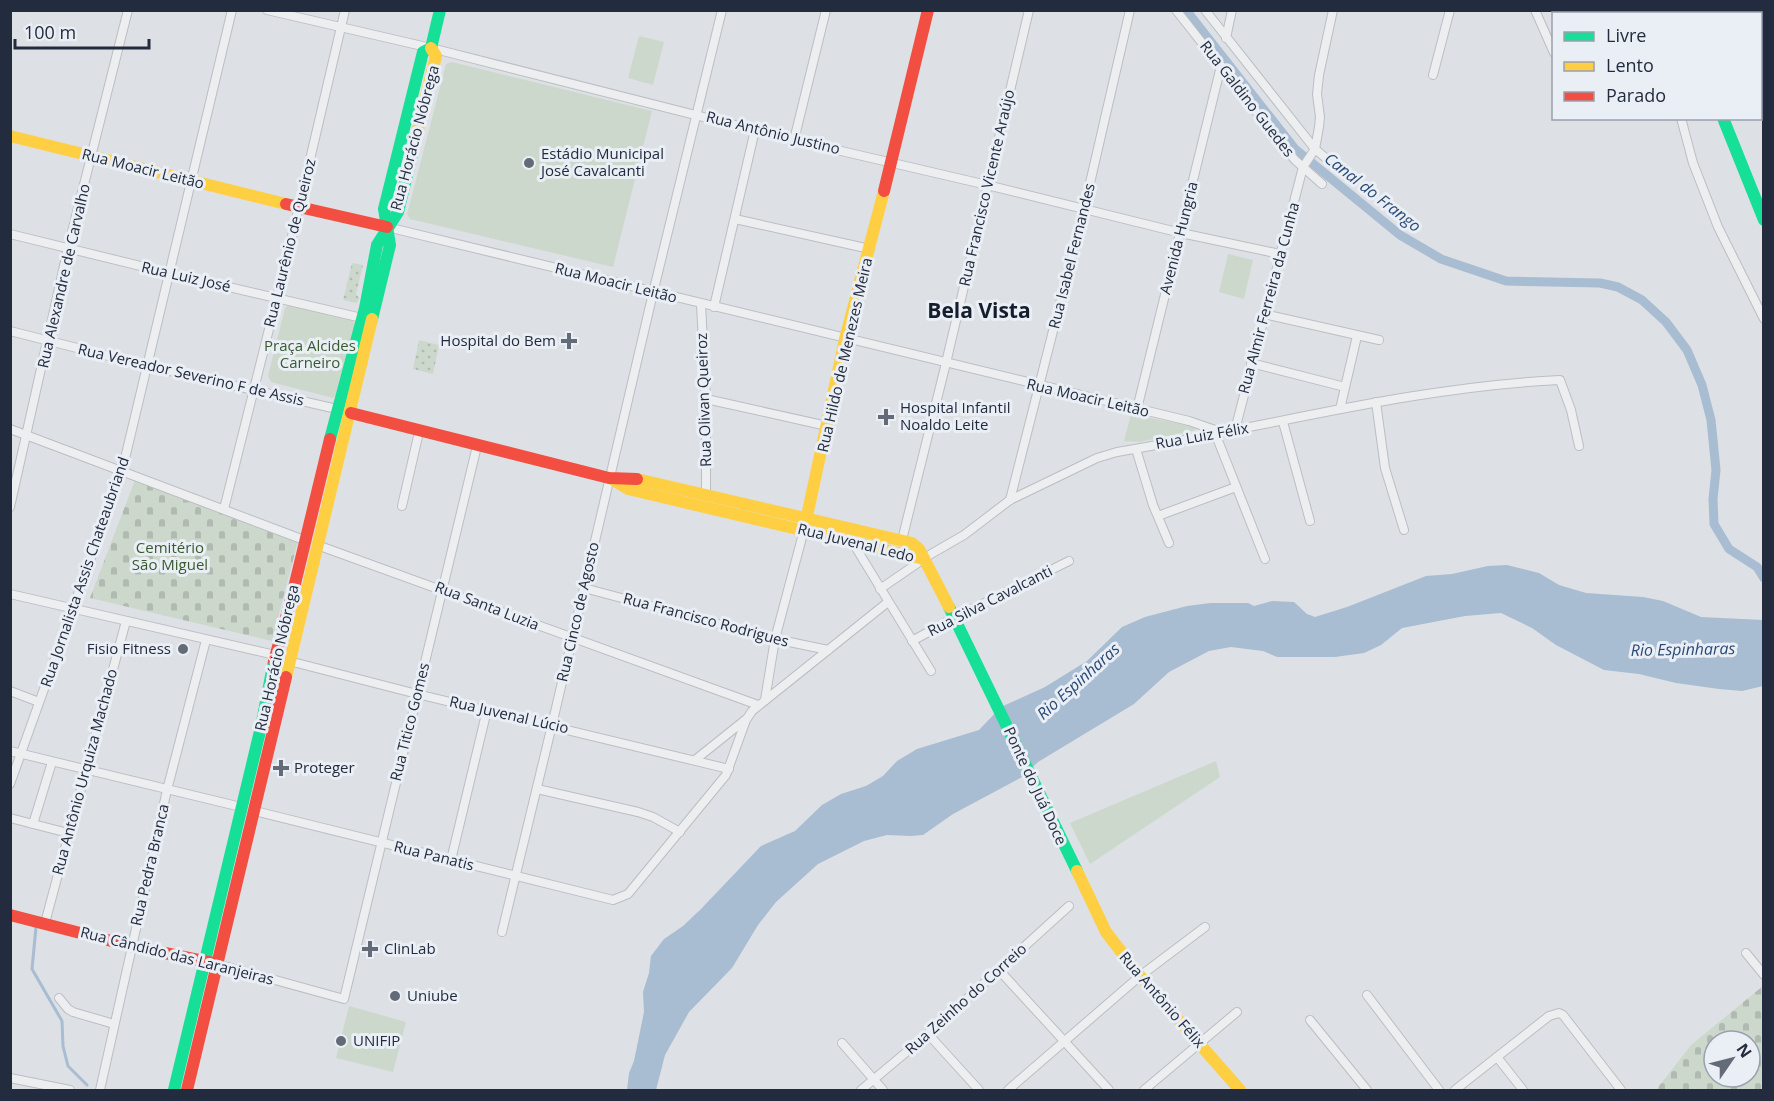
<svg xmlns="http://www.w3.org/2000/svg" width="1774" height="1101" font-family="'Open Sans',sans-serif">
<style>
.green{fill:#cdd8cd}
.cemetery{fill:url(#cemetery-stones);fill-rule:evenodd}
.garden{fill:url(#garden-dots)}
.water{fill:#a8bcd2}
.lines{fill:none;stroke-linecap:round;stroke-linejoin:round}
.stream{stroke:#a8bcd2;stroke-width:3}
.canal{stroke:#a8bcd2;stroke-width:9}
.street-casing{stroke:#bbbec2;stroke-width:10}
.street{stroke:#edeef0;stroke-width:8}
.fast{stroke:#16e098;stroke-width:12}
.slow{stroke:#ffcf43;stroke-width:12}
.jam{stroke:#f24e42;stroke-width:12}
.poi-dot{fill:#646b78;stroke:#eaeef5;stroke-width:2}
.labels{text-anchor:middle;stroke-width:6;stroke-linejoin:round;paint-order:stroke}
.street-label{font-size:15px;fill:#232c3e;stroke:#eaeef5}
.poi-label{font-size:15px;fill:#232c3e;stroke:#eaeef5;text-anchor:start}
.park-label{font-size:15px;fill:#375b2f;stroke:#eaeef5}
.water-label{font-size:16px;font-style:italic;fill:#2a4a75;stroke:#eaeef5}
.district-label{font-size:21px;font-weight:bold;fill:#161e2e;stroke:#eaeef5}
</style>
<defs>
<pattern id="cemetery-stones" width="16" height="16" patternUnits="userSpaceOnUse" patternTransform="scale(1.5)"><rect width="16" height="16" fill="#cdd8cd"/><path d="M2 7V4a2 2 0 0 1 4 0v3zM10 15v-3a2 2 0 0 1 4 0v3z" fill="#b0bab1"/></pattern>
<pattern id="garden-dots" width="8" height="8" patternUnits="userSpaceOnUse" patternTransform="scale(1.5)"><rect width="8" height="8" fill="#cdd8cd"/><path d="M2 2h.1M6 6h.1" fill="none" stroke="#b0bab1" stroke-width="1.8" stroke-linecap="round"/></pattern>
</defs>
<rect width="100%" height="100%" fill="#dde0e4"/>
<!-- green -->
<g class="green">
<path d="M639,36L664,42L653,85L628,78Z"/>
<path d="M452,62L652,111L613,267L410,219L407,214L409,207L446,64Z"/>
<path d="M1228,254L1253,260L1244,299L1219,292Z"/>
<path d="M290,304L352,320L355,323L335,396L333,398L271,382L268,376L285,308Z"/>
<path d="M1131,414L1195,427L1196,430L1139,442L1124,441Z"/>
<path d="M1216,761L1220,777L1090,864L1070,823Z"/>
<path d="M349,1006L406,1022L393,1072L336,1058Z"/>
</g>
<!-- cemetery -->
<g class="cemetery">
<path d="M135,480L298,541L272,641L90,598Z"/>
<path d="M1763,986V1090H1656L1691,1045ZM1714,1041H1750V1077H1714Z"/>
</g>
<!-- garden -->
<g class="garden">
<path d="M352,263L363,265L356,294L359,298L357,303L343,300Z"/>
<path d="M419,340L439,345L433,374L413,369Z"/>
</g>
<!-- water -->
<path class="water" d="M1507,565L1539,573L1559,585L1586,593L1643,597L1663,601L1701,617L1763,620V686L1742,691L1719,689L1676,683L1639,674L1604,670L1556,645L1532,628L1501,613L1465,616L1402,628L1381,645L1364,653L1335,657H1277L1263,651L1231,647L1209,651L1169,672L1134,704L1038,762L1022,777L953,814L923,835L911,836L887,835L864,841L818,864L776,902L758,925L732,968L689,1012L665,1055L656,1090H627L629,1073L634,1061L644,1012L643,992L649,973L651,956L664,939L683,926L701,909L761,846L795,831L822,805L841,794L866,786L883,776L897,761L917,749L979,730L1001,707L1045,687L1087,661L1122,627L1145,617L1187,606L1211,603H1248L1254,606L1272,601L1294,602L1307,614L1315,617L1347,607L1426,576L1452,574L1488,566Z"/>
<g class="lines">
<!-- stream -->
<path class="stream" d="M36,927L32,969L62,1021L63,1046L68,1066L87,1085"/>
<!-- canal -->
<path class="canal" d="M1186,10L1295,149L1400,235L1441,259L1506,281L1600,283L1618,287L1642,300L1666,322L1687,350L1702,385L1711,420L1716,470L1713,499L1714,524L1729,549L1757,567L1764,578"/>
<!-- street casing -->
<g class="street-casing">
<g id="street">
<path d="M267,10L431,48L794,140L987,185L1181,233L1280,254"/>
<path d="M1176,10L1284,147L1295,160L1322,184"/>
<path d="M1205,10L1315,149L1334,165"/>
<path d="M1535,10L1554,53"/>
<path d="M1226,38L1232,10"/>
<path d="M1760,43L1764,42"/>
<path d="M1433,75L1450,10"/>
<path d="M1681,118L1693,163L1718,227L1764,319"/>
<path d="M794,140L826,10"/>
<path d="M735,219L870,249"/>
<path d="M387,227L1189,421L1221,432"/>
<path d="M10,234L169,273L362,318"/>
<path d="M701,304L706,399V496"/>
<path d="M714,307L755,130"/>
<path d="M1264,314L1379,340"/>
<path d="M10,331L148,366L337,409"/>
<path d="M1251,363L1345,387"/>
<path d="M706,399L827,426"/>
<path d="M1376,402L1385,468L1404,530"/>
<path d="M1137,409L1221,66"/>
<path d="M1340,409L1357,336"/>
<path d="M1283,422L1310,521"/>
<path d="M10,429L304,540"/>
<path d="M1235,430L1303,167L1315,149L1319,127L1320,117L1317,94L1319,75L1333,10"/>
<path d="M1215,433L1265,559"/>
<path d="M1136,449L1153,505L1169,543"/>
<path d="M1010,500L1084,209L1130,10"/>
<path d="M402,506L419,432"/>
<path d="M10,507L68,248L128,10"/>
<path d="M224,509L290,245L345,10"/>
<path d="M1158,516L1236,487"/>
<path d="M902,540L946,363L1029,10"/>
<path d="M853,543L931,671"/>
<path d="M317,545L758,705"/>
<path d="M584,588L775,639L828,650"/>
<path d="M880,589L931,554L964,535L1010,500L1097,458L1117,452C1264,428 1410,387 1560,380L1571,410L1579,446"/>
<path d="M10,594L275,655"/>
<path d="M912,641L954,618L1069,561"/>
<path d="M289,661L417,694L729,769"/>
<path d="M10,691L39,702"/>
<path d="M765,700L775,639L804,530"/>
<path d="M10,751L241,807"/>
<path d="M695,760L745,720"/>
<path d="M10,784L122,471L232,10"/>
<path d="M537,789L638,812L653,817L680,832"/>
<path d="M255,811L613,900L628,894L726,775L746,720L752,711L888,602"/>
<path d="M10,818L68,833"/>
<path d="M33,824L52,762"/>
<path d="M451,860L487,710"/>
<path d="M45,923L126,621"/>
<path d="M502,932L552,725L653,293L722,10"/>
<path d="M1746,953L1764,975"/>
<path d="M217,964L344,999L477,446"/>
<path d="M999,970L1109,1090"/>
<path d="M1367,995L1439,1090"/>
<path d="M59,998L68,1009L73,1012L114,1024"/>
<path d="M1310,1020L1367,1090"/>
<path d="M928,1034L979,1090"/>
<path d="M842,1043L883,1090"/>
<path d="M1497,1057L1523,1090"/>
<path d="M10,1078L70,1090"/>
<path d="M100,1090L167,790L206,640"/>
<path d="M861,1090L928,1034L1069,906"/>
<path d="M1008,1090L1140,976L1205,927"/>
<path d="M1144,1090L1237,1012"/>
<path d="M1455,1090L1549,1016L1559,1013L1563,1015L1621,1090"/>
</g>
</g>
<!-- street -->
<use href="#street" class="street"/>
<!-- fast -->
<g class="fast">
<path d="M1680,10L1681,14"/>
<path d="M1723,118L1764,220"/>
<path d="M372,319L390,245L384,209L423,52L431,48L440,10"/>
<path d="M330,439L365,308L377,245L398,212L418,129"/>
<path d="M949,607L1077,871"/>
<path d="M174,1090L261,727L274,661"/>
</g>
<!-- slow -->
<g class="slow">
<path d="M418,129L436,56L431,48"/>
<path d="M10,136L286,204"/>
<path d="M610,478L628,489L924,559"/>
<path d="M637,479L912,543L919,549L949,607"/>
<path d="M804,530L845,339L884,191"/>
<path d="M286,677L372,319"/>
<path d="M1077,871L1106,932L1140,976L1240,1090"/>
</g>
<!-- jam -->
<g class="jam">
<path d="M884,191L928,10"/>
<path d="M286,204L387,227"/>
<path d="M351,413L609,478L637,479"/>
<path d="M274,661L292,596L330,439"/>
<path d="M10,915L131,946L213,963"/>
<path d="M187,1090L286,677"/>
</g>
</g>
<!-- markers -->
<g class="poi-dot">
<circle cx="529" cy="163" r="6"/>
<path d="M566 332h6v6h6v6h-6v6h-6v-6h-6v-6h6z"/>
<path d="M883 408h6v6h6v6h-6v6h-6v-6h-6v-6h6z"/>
<circle cx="183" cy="649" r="6"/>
<path d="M278 759h6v6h6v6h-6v6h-6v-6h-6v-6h6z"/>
<path d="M367 940h6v6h6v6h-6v6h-6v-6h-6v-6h6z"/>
<circle cx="395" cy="996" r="6"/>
<circle cx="341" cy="1041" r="6"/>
</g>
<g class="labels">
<!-- street labels -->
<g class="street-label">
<text transform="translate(1247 99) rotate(52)" y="5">Rua Galdino Guedes</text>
<text transform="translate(773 133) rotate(14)" y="5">Rua Antônio Justino</text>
<text transform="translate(415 138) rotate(-75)" y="5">Rua Horácio Nóbrega</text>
<text transform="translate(143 169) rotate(14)" y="5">Rua Moacir Leitão</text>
<text transform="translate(987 188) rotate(-77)" y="5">Rua Francisco Vicente Araújo</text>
<text transform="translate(1179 238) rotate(-76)" y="5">Avenida Hungria</text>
<text transform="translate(290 243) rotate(-76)" y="5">Rua Laurênio de Queiroz</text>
<text transform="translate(1072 256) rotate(-76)" y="5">Rua Isabel Fernandes</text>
<text transform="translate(64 276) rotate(-77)" y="5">Rua Alexandre de Carvalho</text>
<text transform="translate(186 277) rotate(13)" y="5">Rua Luiz José</text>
<text transform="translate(616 283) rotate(14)" y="5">Rua Moacir Leitão</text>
<text transform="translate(1269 298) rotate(-75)" y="5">Rua Almir Ferreira da Cunha</text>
<text transform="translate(845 355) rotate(-77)" y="5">Rua Hildo de Menezes Meira</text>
<text transform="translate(191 375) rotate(13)" y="5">Rua Vereador Severino F de Assis</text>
<text transform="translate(1088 398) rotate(13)" y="5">Rua Moacir Leitão</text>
<text transform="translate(704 400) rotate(-92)" y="5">Rua Olivan Queiroz</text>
<text transform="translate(1202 436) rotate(-10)" y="5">Rua Luiz Félix</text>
<text transform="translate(856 543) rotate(14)" y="5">Rua Juvenal Ledo</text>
<text transform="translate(85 572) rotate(-71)" y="5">Rua Jornalista Assis Chateaubriand</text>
<text transform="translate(990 601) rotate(-27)" y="5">Rua Silva Cavalcanti</text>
<text transform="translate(487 606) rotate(21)" y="5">Rua Santa Luzia</text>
<text transform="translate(578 612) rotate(-77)" y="5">Rua Cinco de Agosto</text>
<text transform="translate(706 620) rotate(15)" y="5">Rua Francisco Rodrigues</text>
<text transform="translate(277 658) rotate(-77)" y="5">Rua Horácio Nóbrega</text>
<text transform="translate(509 715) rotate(13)" y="5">Rua Juvenal Lúcio</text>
<text transform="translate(410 722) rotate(-76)" y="5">Rua Titico Gomes</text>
<text transform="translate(85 772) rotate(-75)" y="5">Rua Antônio Urquiza Machado</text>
<text transform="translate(1035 786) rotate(65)" y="5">Ponte do Juá Doce</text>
<text transform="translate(434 856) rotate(14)" y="5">Rua Panatis</text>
<text transform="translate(150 865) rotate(-77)" y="5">Rua Pedra Branca</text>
<text transform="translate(177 956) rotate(14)" y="5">Rua Cândido das Laranjeiras</text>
<text transform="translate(966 999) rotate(-42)" y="5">Rua Zeinho do Correio</text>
<text transform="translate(1162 1000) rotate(49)" y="5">Rua Antônio Félix</text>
</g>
<!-- poi labels -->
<g class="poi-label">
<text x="541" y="159">Estádio Municipal<tspan x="541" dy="17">José Cavalcanti</tspan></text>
<text x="556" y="346" text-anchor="end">Hospital do Bem</text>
<text x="900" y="413">Hospital Infantil<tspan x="900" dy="17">Noaldo Leite</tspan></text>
<text x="171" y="654" text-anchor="end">Fisio Fitness</text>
<text x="294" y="773">Proteger</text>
<text x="384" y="954">ClinLab</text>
<text x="407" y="1001">Uniube</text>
<text x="353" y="1046">UNIFIP</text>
</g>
<!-- park labels -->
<g class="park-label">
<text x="310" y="351">Praça Alcides<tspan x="310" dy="17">Carneiro</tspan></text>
<text x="170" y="553">Cemitério<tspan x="170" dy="17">São Miguel</tspan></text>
</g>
<!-- water labels -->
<g class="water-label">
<text transform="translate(1373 192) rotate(38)" y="6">Canal do Frango</text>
<text transform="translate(1683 649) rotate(-1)" y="6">Rio Espinharas</text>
<text transform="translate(1078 681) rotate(-42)" y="6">Rio Espinharas</text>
</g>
<!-- district labels -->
<g class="district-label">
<text x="979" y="318">Bela Vista</text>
</g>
</g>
<!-- border -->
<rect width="1774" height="1101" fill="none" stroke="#232c3e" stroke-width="24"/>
<!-- legend -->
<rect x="1552" y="12" width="210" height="108" fill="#eaeef5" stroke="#9aa0ac" stroke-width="1.5"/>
<rect x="1564" y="32" width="30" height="9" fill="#16e098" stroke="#9aa0ac" stroke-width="1.5"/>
<text x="1606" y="42" font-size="18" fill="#232c3e">Livre</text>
<rect x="1564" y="62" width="30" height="9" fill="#ffcf43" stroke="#9aa0ac" stroke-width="1.5"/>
<text x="1606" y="72" font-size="18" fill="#232c3e">Lento</text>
<rect x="1564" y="92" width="30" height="9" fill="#f24e42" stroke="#9aa0ac" stroke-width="1.5"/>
<text x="1606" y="102" font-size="18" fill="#232c3e">Parado</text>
<!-- north arrow -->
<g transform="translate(1732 1059) rotate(55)"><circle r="28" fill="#eaeef5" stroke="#9aa0ac" stroke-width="1.5"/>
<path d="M0-4.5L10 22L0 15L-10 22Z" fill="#646b78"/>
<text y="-9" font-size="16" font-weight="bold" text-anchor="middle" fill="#232c3e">N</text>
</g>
<!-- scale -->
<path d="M15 39v9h134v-9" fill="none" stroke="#232c3e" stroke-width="3"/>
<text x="24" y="39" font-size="18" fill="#232c3e" stroke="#eaeef5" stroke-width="4.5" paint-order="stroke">100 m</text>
</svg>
